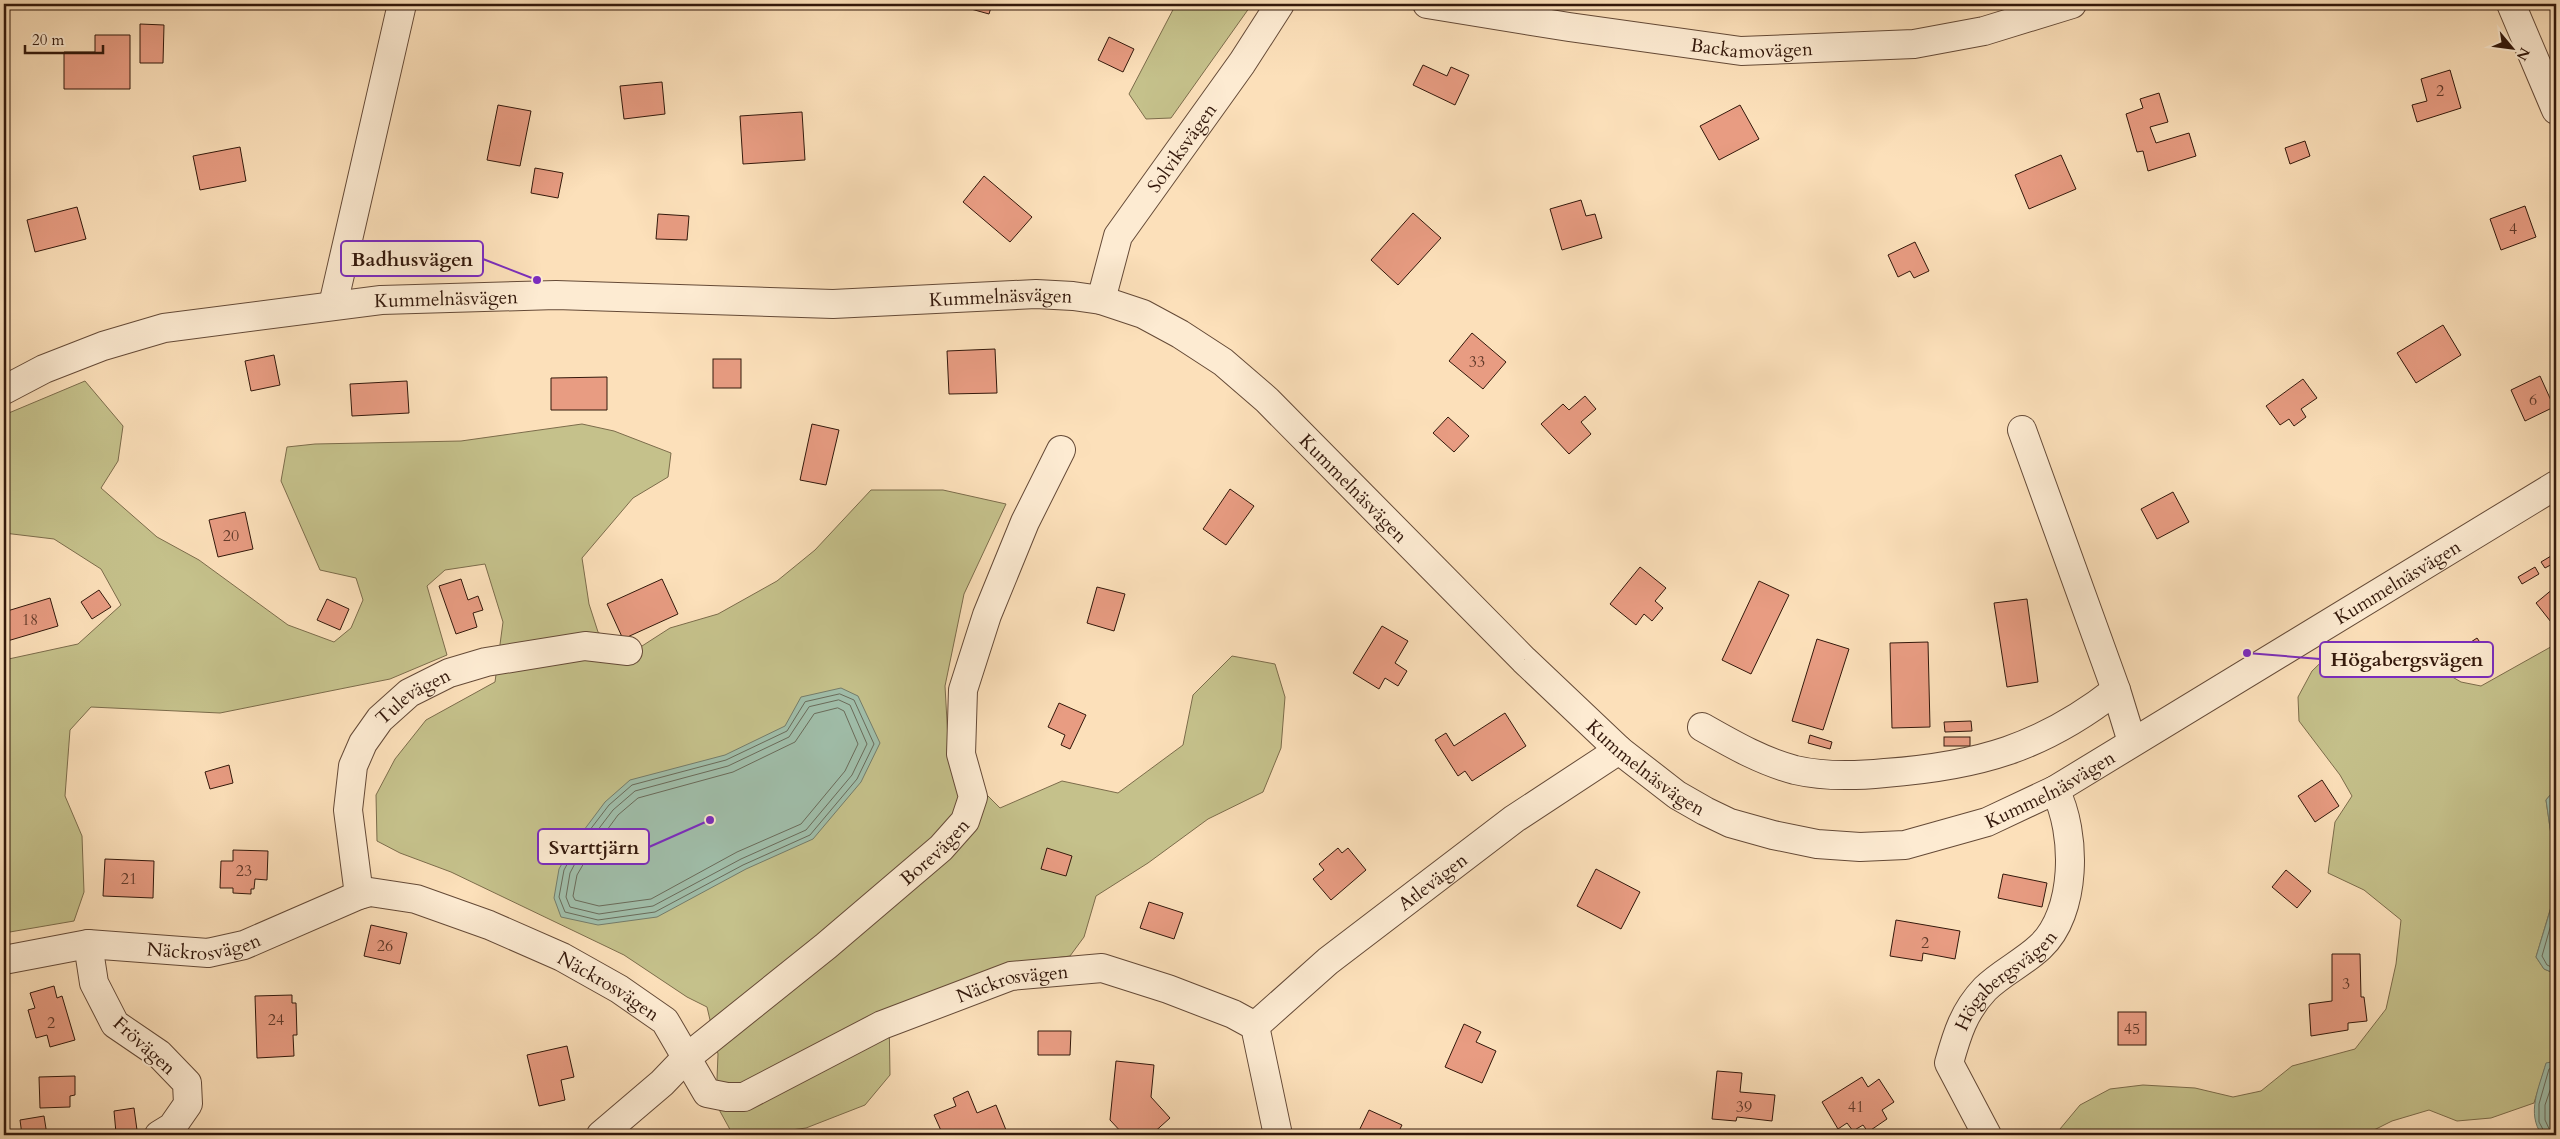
<svg xmlns="http://www.w3.org/2000/svg" width="2560" height="1139" font-family="Cardo,serif">
<style>
.green{fill:#c5c18b;stroke:#7c6c4b}
.water{fill:#a0beaa;stroke:#747c6a}
.lines{fill:none;stroke-linecap:round;stroke-linejoin:round}
.shore{stroke:#6a6b5a;stroke-width:1}
.building{fill:#e89c82;stroke:#33180b}
.minor-casing{stroke:#654a37;stroke-width:30}
.tertiary-casing{stroke:#654a37;stroke-width:30}
.minor{stroke:#fdebd2;stroke-width:28}
.tertiary{stroke:#fdebd2;stroke-width:28}
.labels{text-anchor:middle;stroke-width:4;stroke-linejoin:round;paint-order:stroke}
.number-label{font-size:16px;fill:#603929}
.street-label{font-size:19px;fill:#33180b;stroke:#fdebd2}
.leader{fill:none;stroke:#7b2cbf;stroke-width:2}
.callout-dot{fill:#7b2cbf;stroke:#fdebd2;stroke-width:2}
.callout{fill:#fdebd2;stroke:#7b2cbf;stroke-width:2}
.callout-label{font-size:20px;text-anchor:middle;font-weight:bold;fill:#33180b}
</style>
<rect width="100%" height="100%" fill="#fce0ba"/>
<filter id="stains"><feTurbulence type="fractalNoise" baseFrequency=".004" numOctaves="4"/><feColorMatrix values="0 0 0 0 .2 0 0 0 0 .09 0 0 0 0 .02 0 0 0 .5 -.17"/></filter>
<radialGradient id="worn" r=".72"><stop offset=".6" stop-color="#630" stop-opacity="0"/><stop offset="1" stop-color="#630" stop-opacity=".3"/></radialGradient>
<!-- green -->
<g class="green">
<path d="M1176,4H1252L1171,118L1146,119L1129,94Z"/>
<path d="M85,381L123,426L118,461L101,488L157,537L199,560L288,625L334,642L351,628L363,600L356,578L320,570L281,481L287,447L315,444L461,441L582,424L614,431L671,453L668,477L633,498L582,558L589,604L598,632L628,655L670,628L718,614L777,581L815,550L871,490H943L1006,504L964,594L945,686L949,757L1000,808L1062,781L1118,793L1183,745L1193,695L1232,656L1275,664L1285,697L1281,748L1263,792L1208,819L1148,863L1096,896L1084,937L1070,956L1008,964L889,1012L890,1075L865,1105L806,1128L754,1135H733L716,1104L718,1054L707,1007L687,997L624,955L451,872L400,853L377,841L376,795L395,759L426,720L495,682L503,622L485,564L445,570L427,586L447,655L390,679L220,713L91,707L70,730L65,796L82,836L84,892L74,921L4,933V660L78,644L121,605L101,569L54,539L4,533V415Z"/>
<path d="M2340,644L2437,668L2461,682L2481,686L2556,644V788L2546,800L2556,869V890L2536,957L2544,969L2556,974V1061L2546,1064L2534,1103L2491,1118L2457,1121L2429,1110L2392,1121L2364,1135H2055L2080,1105L2110,1089L2143,1085L2195,1088L2233,1097L2261,1091L2292,1066L2355,1049L2386,1009L2396,964L2401,920L2364,890L2328,873L2335,822L2352,796L2340,775L2299,721L2298,697L2312,671Z"/>
</g>
<!-- water -->
<g class="water">
<path d="M841,688L858,696L880,743L861,782L813,839L746,869L657,917L598,925L561,917L554,898L559,869L572,846L605,802L630,780L725,755L785,726L801,697Z"/>
<path d="M2556,788V869L2546,800Z"/>
<path d="M2556,891V974L2544,969L2536,957Z"/>
<path d="M2556,1061V1135H2542C2526,1113 2539,1088 2546,1063Z"/>
</g>
<g class="lines">
<!-- shore -->
<g class="shore">
<path d="M840,694L854,700L874,744L857,779L810,835L743,865L655,912L598,920L565,912L559,897L564,870L576,848L609,805L632,785L726,760L787,731L805,702Z"/>
<path d="M839,700L850,705L867,744L852,775L806,830L741,859L653,906L599,914L570,907L566,897L570,873L581,852L613,810L635,791L728,766L789,737L809,707Z"/>
<path d="M838,708L844,711L858,744L845,771L801,824L737,852L651,899L599,906L575,900L573,896L577,875L588,856L618,815L638,798L733,772L795,742L814,714Z"/>
<path d="M2556,907L2542,956L2547,965L2556,969"/>
<path d="M2546,1135L2539,1122V1104L2549,1069L2556,1066"/>
<path d="M2552,1135L2545,1120V1105L2556,1073"/>
</g>
</g>
<!-- building -->
<g class="building">
<path d="M953,4H992L989,14Z"/>
<path d="M140,24L164,25L163,63H140Z"/>
<path d="M95,35H130V89H64V52H95Z"/>
<path d="M1109,37L1134,49L1123,72L1098,60Z"/>
<path d="M1423,65L1447,76L1451,67L1469,75L1455,105L1413,85Z"/>
<path d="M2450,70L2461,108L2417,122L2412,105L2427,101L2421,79Z"/>
<path d="M662,82L665,114L624,119L620,86Z"/>
<path d="M2159,93L2168,122L2150,127L2156,143L2189,133L2196,156L2148,171L2143,151L2137,152L2126,114L2143,108L2140,99Z"/>
<path d="M498,105L531,111L520,166L487,160Z"/>
<path d="M1740,105L1759,139L1719,160L1700,126Z"/>
<path d="M802,112L805,160L743,164L740,116Z"/>
<path d="M2305,141L2310,156L2290,164L2285,148Z"/>
<path d="M240,147L246,181L200,190L193,156Z"/>
<path d="M2061,155L2076,189L2029,209L2015,175Z"/>
<path d="M535,168L563,173L558,198L531,193Z"/>
<path d="M984,176L1032,217L1010,242L963,202Z"/>
<path d="M1581,200L1586,216L1595,214L1602,238L1562,250L1550,209Z"/>
<path d="M2525,206L2536,237L2501,250L2490,219Z"/>
<path d="M77,207L86,239L35,252L27,220Z"/>
<path d="M1413,213L1441,238L1398,285L1371,260Z"/>
<path d="M658,214L689,216L687,240L656,239Z"/>
<path d="M1915,242L1929,271L1914,278L1910,271L1898,277L1888,255Z"/>
<path d="M2443,325L2461,355L2416,383L2397,353Z"/>
<path d="M1472,333L1506,362L1483,389L1449,361Z"/>
<path d="M995,349L997,393L949,394L947,351Z"/>
<path d="M274,355L280,385L251,391L245,361Z"/>
<rect x="713" y="359" width="28" height="29"/>
<path d="M2540,376L2554,407L2525,421L2511,390Z"/>
<path d="M607,377V410H551V378Z"/>
<path d="M2303,379L2317,398L2301,409L2306,417L2294,426L2289,419L2280,425L2266,406Z"/>
<path d="M407,381L409,413L352,416L350,384Z"/>
<path d="M1585,396L1596,409L1581,422L1591,434L1569,454L1541,424L1563,404L1569,410Z"/>
<path d="M1448,417L1469,436L1454,452L1433,433Z"/>
<path d="M812,424L839,430L826,485L800,480Z"/>
<path d="M1230,489L1254,506L1226,545L1203,529Z"/>
<path d="M2173,492L2189,522L2157,539L2141,509Z"/>
<path d="M245,512L253,549L218,557L209,520Z"/>
<path d="M2556,553V562L2545,568L2541,562Z"/>
<path d="M1640,567L1666,588L1655,601L1663,608L1652,621L1644,614L1636,625L1610,604Z"/>
<path d="M2535,567L2539,574L2522,584L2518,577Z"/>
<path d="M461,579L468,600L478,596L483,610L473,613L477,627L456,634L439,586Z"/>
<path d="M662,579L678,614L623,639L607,604Z"/>
<path d="M1759,581L1789,595L1751,674L1722,660Z"/>
<path d="M1097,587L1125,594L1114,631L1087,623Z"/>
<path d="M2554,588L2556,591V618L2551,622L2536,603Z"/>
<path d="M99,590L111,607L92,619L81,602Z"/>
<path d="M50,598L58,626L4,642V612Z"/>
<path d="M327,599L349,609L340,630L317,620Z"/>
<path d="M2027,599L2038,682L2007,687L1994,603Z"/>
<path d="M1382,626L1408,641L1395,663L1407,671L1398,686L1385,678L1379,689L1353,673Z"/>
<path d="M2477,638L2490,657L2466,673L2453,654Z"/>
<path d="M1817,639L1849,649L1823,730L1792,721Z"/>
<path d="M1928,642L1930,727L1892,728L1890,643Z"/>
<path d="M1059,703L1086,715L1070,749L1061,745L1065,735L1048,727Z"/>
<path d="M1505,713L1526,746L1472,781L1465,771L1458,776L1435,740L1446,733L1454,746Z"/>
<path d="M1971,721L1972,731L1945,732L1944,722Z"/>
<path d="M1810,735L1832,742L1830,749L1808,743Z"/>
<rect x="1944" y="737" width="26" height="9"/>
<path d="M229,765L233,783L210,789L205,772Z"/>
<path d="M2322,780L2339,806L2315,822L2298,796Z"/>
<path d="M1047,848L1072,856L1066,876L1041,869Z"/>
<path d="M1338,848L1342,853L1348,848L1366,870L1331,900L1313,879L1324,870L1319,864Z"/>
<path d="M233,850L268,851L267,880L255,879L254,889H251V894L233,893V888H220L221,861H233Z"/>
<path d="M105,859L154,861L153,898L103,896Z"/>
<path d="M1596,869L1640,892L1621,929L1577,906Z"/>
<path d="M2286,870L2311,891L2297,908L2272,887Z"/>
<path d="M2003,874L2047,883L2042,907L1998,898Z"/>
<path d="M1149,902L1183,913L1174,939L1140,928Z"/>
<path d="M1896,920L1960,931L1955,959L1923,953L1922,961L1890,956Z"/>
<path d="M371,925L407,933L400,964L364,956Z"/>
<path d="M2332,954H2360L2361,997H2364L2367,1021L2348,1023V1030L2311,1036L2309,1004L2332,1001Z"/>
<path d="M54,986L57,998L62,996L75,1040L50,1047L47,1035L36,1038L28,1010L35,1008L30,993Z"/>
<path d="M292,995V1003H296L297,1035H293L294,1056L257,1058L255,996Z"/>
<rect x="2118" y="1012" width="28" height="33"/>
<path d="M1464,1024L1481,1032L1476,1042L1496,1051L1482,1083L1445,1067Z"/>
<path d="M1038,1031H1071L1070,1055H1038Z"/>
<path d="M567,1046L574,1077L561,1080L565,1100L539,1106L527,1055Z"/>
<path d="M1116,1061L1154,1065L1151,1097L1170,1118L1151,1135H1124L1110,1120Z"/>
<path d="M1717,1071L1742,1073L1740,1092L1775,1095L1772,1121L1737,1117L1736,1121L1712,1119Z"/>
<path d="M75,1076V1095L70,1096V1107L40,1108L39,1077Z"/>
<path d="M1862,1077L1868,1087L1879,1079L1894,1102L1882,1110L1887,1119L1868,1132L1863,1125L1853,1131L1847,1123L1838,1129L1822,1102Z"/>
<path d="M968,1091L977,1113L996,1105L1008,1135H983L981,1130L968,1135H943L934,1115L956,1106L953,1098Z"/>
<path d="M134,1108L137,1130L116,1133L114,1111Z"/>
<path d="M1369,1110L1402,1125L1399,1131L1408,1135H1357Z"/>
<path d="M44,1116L47,1135H22L20,1120Z"/>
</g>
<g class="lines">
<!-- minor casing -->
<g class="minor-casing">
<g id="minor">
<path id="s1" d="M1427,4L1569,27L1741,51L1914,44L1984,31L2072,4"/>
<path d="M2511,4L2556,110"/>
<path id="s2" d="M1101,300L1118,236L1242,63L1280,4"/>
<path d="M333,305L402,4"/>
<path d="M2022,430L2116,690L2132,742"/>
<path d="M1702,727C1732,744 1761,761 1795,770C1825,777 1855,776 1885,773C1978,766 2042,748 2116,690"/>
<path id="s3" d="M359,895L348,810L353,766L363,743L380,719L409,693L449,673L486,662L585,646L628,651"/>
<path d="M88,944L94,983L115,1024L159,1054L187,1083L188,1104L172,1127L159,1135"/>
<path id="s4" d="M4,960L88,944L208,953L244,945L359,895L370,892L416,899L489,925L562,957L619,989L665,1021L707,1093L727,1097H744L882,1025L1011,976L1102,968L1168,989L1233,1014L1255,1026L1278,1135"/>
<path id="s5" d="M1255,1026L1328,961L1514,819L1619,750"/>
<path id="s6" d="M601,1135L662,1083L685,1059L826,946L941,848L965,821L973,797L961,754L963,690L987,615L1025,522L1061,450"/>
<path id="s7" d="M1987,1135L1949,1063C1957,1034 1964,1011 1985,989C2001,973 2023,963 2040,947C2077,913 2077,833 2055,790"/>
</g>
</g>
<!-- tertiary casing -->
<g class="tertiary-casing">
<g id="tertiary">
<path id="s8" d="M4,390L44,369L103,346L164,328L381,300L556,295L833,304L1036,294L1073,296L1101,300L1143,314L1180,334L1223,362L1267,400L1524,660L1619,750L1677,795L1705,811L1730,823L1773,835L1817,844L1860,847L1905,845L1987,822L2055,790L2556,485"/>
</g>
</g>
<!-- minor -->
<use href="#minor" class="minor"/>
<!-- tertiary -->
<use href="#tertiary" class="tertiary"/>
</g>
<g class="labels">
<!-- number labels -->
<g class="number-label">
<text x="2440" y="96">2</text>
<text x="2513" y="234">4</text>
<text x="1477" y="367">33</text>
<text x="2533" y="405">6</text>
<text x="231" y="541">20</text>
<text x="30" y="625">18</text>
<text x="244" y="876">23</text>
<text x="129" y="884">21</text>
<text x="1925" y="948">2</text>
<text x="385" y="951">26</text>
<text x="2346" y="989">3</text>
<text x="276" y="1025">24</text>
<text x="51" y="1028">2</text>
<text x="2132" y="1034">45</text>
<text x="1744" y="1112">39</text>
<text x="1856" y="1112">41</text>
</g>
<!-- street labels -->
<g class="street-label">
<text dy="7" stroke="none"><textPath href="#s1" startOffset="328">Backamovägen</textPath></text>
<text dy="7" stroke="none"><textPath href="#s2" startOffset="175">Solviksvägen</textPath></text>
<text dy="7" stroke="none"><textPath href="#s8" startOffset="1011">Kummelnäsvägen</textPath></text>
<text dy="7" stroke="none"><textPath href="#s8" startOffset="456">Kummelnäsvägen</textPath></text>
<text dy="7" stroke="none"><textPath href="#s8" startOffset="1431">Kummelnäsvägen</textPath></text>
<text dy="7" stroke="none"><textPath href="#s8" startOffset="2676">Kummelnäsvägen</textPath></text>
<text dy="7" stroke="none"><textPath href="#s3" startOffset="225">Tulevägen</textPath></text>
<text dy="7" stroke="none"><textPath href="#s8" startOffset="1836">Kummelnäsvägen</textPath></text>
<text dy="7" stroke="none"><textPath href="#s8" startOffset="2271">Kummelnäsvägen</textPath></text>
<text dy="7" stroke="none"><textPath href="#s6" startOffset="438">Borevägen</textPath></text>
<text dy="7" stroke="none"><textPath href="#s5" startOffset="229">Atlevägen</textPath></text>
<text dy="7" stroke="none"><textPath href="#s4" startOffset="202">Näckrosvägen</textPath></text>
<text dy="7" stroke="none"><textPath href="#s7" startOffset="185">Högabergsvägen</textPath></text>
<text dy="7" stroke="none"><textPath href="#s4" startOffset="1119">Näckrosvägen</textPath></text>
<text dy="7" stroke="none"><textPath href="#s4" startOffset="638">Näckrosvägen</textPath></text>
<text transform="translate(145 1045) rotate(42)" y="7">Frövägen</text>
</g>
</g>
<!-- callouts -->
<path class="leader" d="M537 280L483 259M2247 653L2320 659M710 820L649 847"/>
<g class="callout-dot">
<circle cx="537" cy="280" r="5"/>
<circle cx="2247" cy="653" r="5"/>
<circle cx="710" cy="820" r="5"/>
</g>
<g class="callout">
<rect x="341" y="241" width="142" height="35" rx="5"/>
<rect x="2320" y="642" width="173" height="35" rx="5"/>
<rect x="538" y="829" width="111" height="35" rx="5"/>
</g>
<g class="callout-label">
<text x="412" y="266">Badhusvägen</text>
<text x="2407" y="666">Högabergsvägen</text>
<text x="594" y="854">Svarttjärn</text>
</g>
<!-- margin -->
<rect width="2560" height="1139" fill="none" stroke="#fce0ba" stroke-width="20"/>
<rect x="5" y="5" width="2550" height="1129" fill="none" stroke="#33180b" stroke-width="2.5"/>
<rect x="10" y="10" width="2540" height="1119" fill="none" stroke="#33180b"/>
<!-- north arrow -->
<g transform="translate(2512 48) rotate(119)" stroke="#fdebd2" stroke-width="4" paint-order="stroke">
<path d="M0-4L9 19L0 12L-9 19Z" fill="#33180b"/>
<text y="-8" font-size="14" font-weight="bold" text-anchor="middle" fill="#33180b">N</text>
</g>
<!-- scale -->
<path d="M25 45v8h78v-8" fill="none" stroke="#33180b" stroke-width="2.5"/>
<text x="32" y="45" font-size="15" fill="#33180b" stroke="#fdebd2" stroke-width="4" paint-order="stroke">20 m</text>
<rect width="100%" height="100%" filter="url(#stains)"/>
<rect width="100%" height="100%" fill="url(#worn)"/>
</svg>
